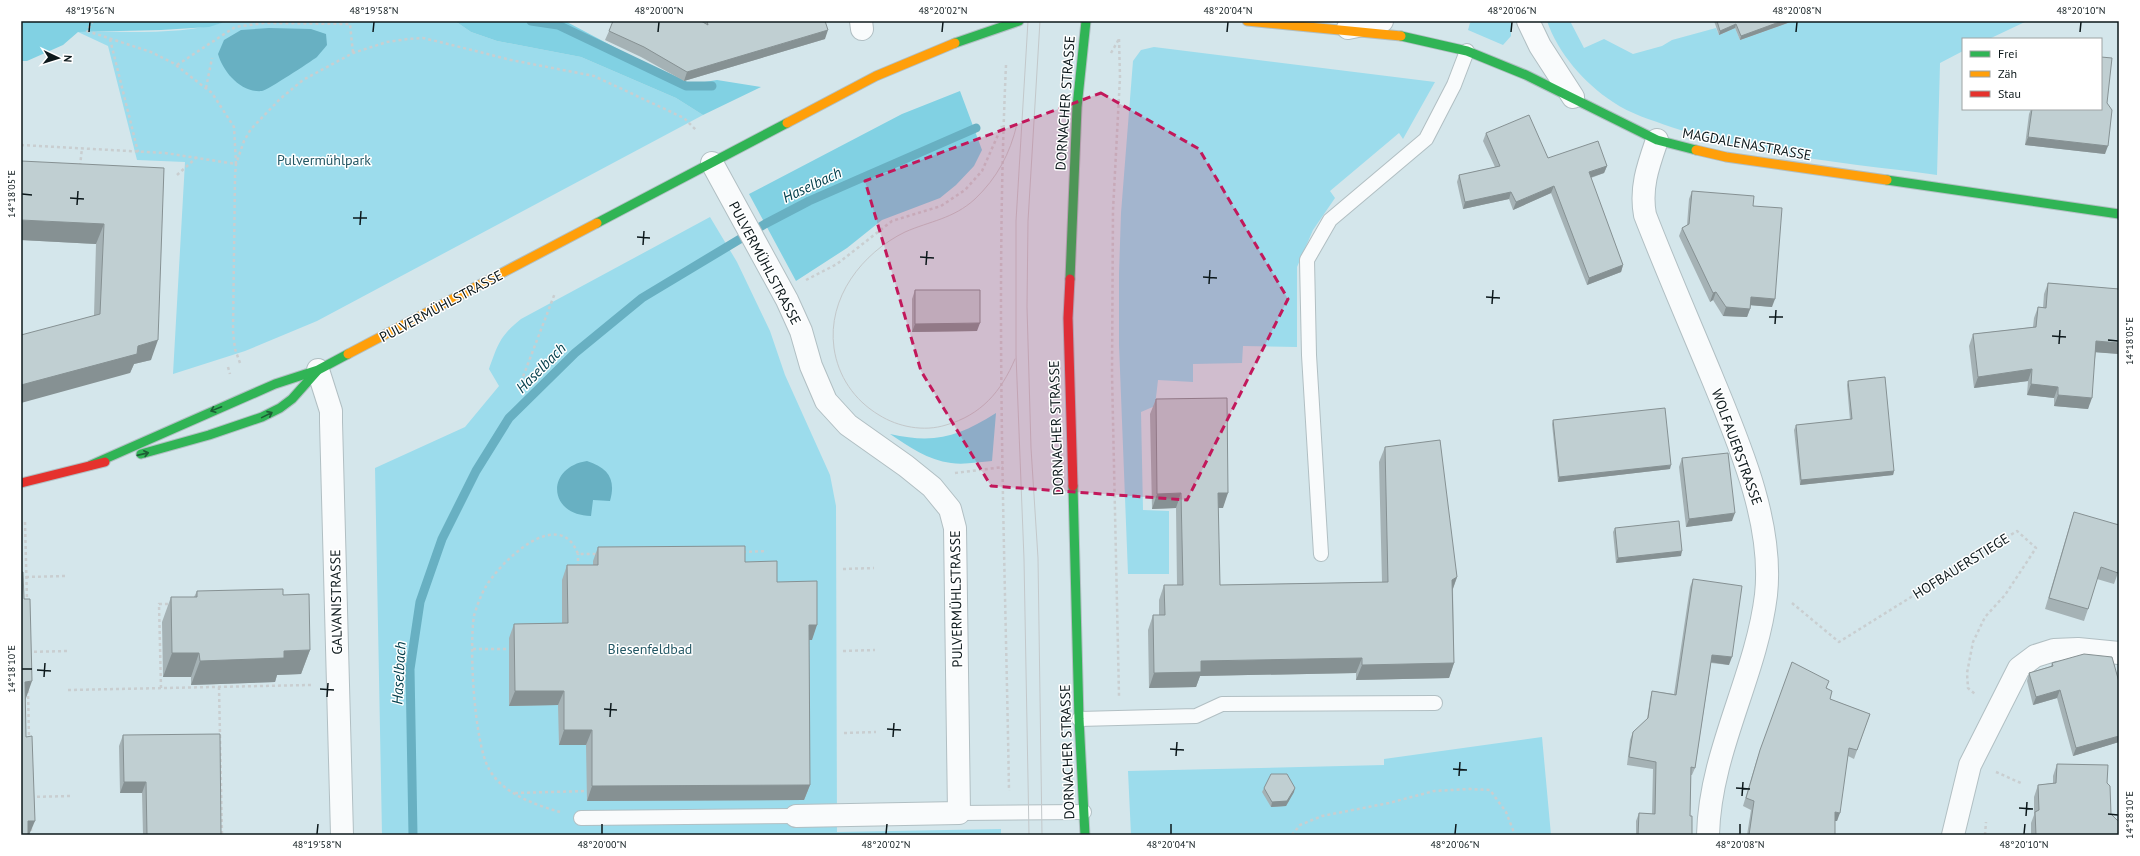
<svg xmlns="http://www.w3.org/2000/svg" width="2140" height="856" font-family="'PT Sans',sans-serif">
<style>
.green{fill:#9cdcec}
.forest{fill:#81d1e3}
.water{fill:#68b0c2}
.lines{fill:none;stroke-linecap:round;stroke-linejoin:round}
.stream{stroke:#68b0c2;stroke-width:9}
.lane-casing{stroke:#b1bfc3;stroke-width:16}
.street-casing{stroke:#b1bfc3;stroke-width:24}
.fast-casing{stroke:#b1bfc3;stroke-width:11}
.slow-casing{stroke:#b1bfc3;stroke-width:11}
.jam-casing{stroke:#b1bfc3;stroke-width:11}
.path{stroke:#c9ced0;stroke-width:2.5;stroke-dasharray:3 3;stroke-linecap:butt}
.lane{stroke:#f9fbfc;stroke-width:14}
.street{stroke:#f9fbfc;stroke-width:22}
.fast{stroke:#30b455;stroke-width:9}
.slow{stroke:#ff9f0a;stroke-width:9}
.jam{stroke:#e5322d;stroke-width:9}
.tram{stroke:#c3c8ca;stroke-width:1}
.wall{fill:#a5b2b5}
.shaded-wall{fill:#869193}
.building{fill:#c0cfd2;stroke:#869193}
.oneway{stroke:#1c5e35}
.marked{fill:#c2185b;fill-opacity:0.2;stroke:#c2185b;stroke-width:3;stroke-dasharray:8 5;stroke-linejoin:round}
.ticks{fill:none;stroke:#0c181b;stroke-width:1.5}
.labels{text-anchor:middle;stroke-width:3;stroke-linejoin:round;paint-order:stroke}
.street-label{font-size:14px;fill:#0c181b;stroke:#fff}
.park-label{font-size:14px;fill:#245865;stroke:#fff}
.water-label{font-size:15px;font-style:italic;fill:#05404d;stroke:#fff}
.neatline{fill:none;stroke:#0c181b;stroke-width:1.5}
.ticks-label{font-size:10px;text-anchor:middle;fill:#0c181b}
</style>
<rect width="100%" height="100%" fill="#d4e6eb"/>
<!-- green -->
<g class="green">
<path d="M228,21H455L471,32L497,41L581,57L676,98L703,115L317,321L245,351L173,374L185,162L137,160L108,46L78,32C127,31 181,36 228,21Z"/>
<path d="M1473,21H1511V36L1503,45L1468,30L1470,23Z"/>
<path d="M1547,21H1570L1584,48L1604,39L1633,54L1662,46L1672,40L1716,28L1719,35L1735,28L1740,40L1793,21H2027L1989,39H1963V51L1940,63L1937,175C1848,163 1757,156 1671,127C1652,120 1630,114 1613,102C1584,83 1558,53 1547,21Z"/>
<path d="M1154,47L1435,82L1403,139L1399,133L1330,191L1335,198L1313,230L1297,267V347L1243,346L1242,363L1193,364V382L1158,380L1155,406L1141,412L1143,510L1169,511V574H1128L1119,345V274L1121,213L1133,61L1141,50Z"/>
<path d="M710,217L737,262L770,331L785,375L830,475L836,506L837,832L1001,829V835H382L375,468L465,427L499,386L489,369C498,344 500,336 521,319Z"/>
<path d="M1542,737L1551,835H1131L1128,771L1384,765V759Z"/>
</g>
<!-- forest -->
<g class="forest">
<path d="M21,21H228L209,27L161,30L78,32L63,45L27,61H21Z"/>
<path d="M455,21H565L686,85L717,80L761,87L703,115L676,98L581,57L497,41L471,32Z"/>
<path d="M960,91L982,150L974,166L956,185L940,198L882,220L847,248L796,281L749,194L902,114Z"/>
<path d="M996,413L992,461C979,462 964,465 951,463C928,460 909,447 890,434C935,444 958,437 996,413Z"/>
</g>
<!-- water -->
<g class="water">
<path d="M269,28L311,29L326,34L327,45C324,49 320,53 317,57C310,62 268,90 262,91C241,93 223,72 218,54L224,40L241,30Z"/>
<path d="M587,461C609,468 616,480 610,501L593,500L591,516C547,515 546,467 587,461Z"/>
</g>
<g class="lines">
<!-- stream -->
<g class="stream">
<path d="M531,21L558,25L686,86H712"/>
<path d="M413,835L410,669L420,602L442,539L476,471L509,418L575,353L642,298L765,224L809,201L976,128"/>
</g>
<!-- lane casing -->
<g class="lane-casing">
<g id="lane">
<path d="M1321,554L1309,355L1307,260L1330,220L1426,139L1454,85L1467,51"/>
<path d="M1079,719L1196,716L1222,704L1435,703"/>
<path d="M959,813L1084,812"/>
<path d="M581,818L796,816"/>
</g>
</g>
<!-- street casing -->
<g class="street-casing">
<g id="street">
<path d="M861,21L862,29"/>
<path d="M1528,21L1540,46L1573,97"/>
<path d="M1348,28L1382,21"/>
<path d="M1657,140C1648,166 1640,188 1645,215C1666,269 1689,322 1711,375C1738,441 1774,522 1766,595C1756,677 1710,751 1708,835"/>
<path d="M712,163L787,300L801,331L811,366L826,401L848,425L906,466L932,487L950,509L955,528L959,813L796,816"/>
<path d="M318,370L331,411V422L342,835"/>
<path d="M1953,835L1970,765L2019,668L2035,656L2054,650L2078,649L2119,653"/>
</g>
</g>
<!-- fast casing -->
<g class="fast-casing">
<g id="fast">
<path d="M1401,36L1467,51L1526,75L1657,140L1696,150"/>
<path d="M955,43L1019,21"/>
<path d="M1887,180L2119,214"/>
<path d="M597,223L787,123"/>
<path d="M1070,279L1077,107L1086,21"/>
<path d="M141,454L209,435L262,417L280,408L292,399L317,371"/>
<path d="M91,465L275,384L318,370L348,354"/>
<path d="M1073,486L1079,719L1085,835"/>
</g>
</g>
<!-- slow casing -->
<g class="slow-casing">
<g id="slow">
<path d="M1247,21L1401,36"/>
<path d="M787,123L876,76L955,43"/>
<path d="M1696,150L1726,157L1887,180"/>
<path d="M348,354L597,223"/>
</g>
</g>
<!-- jam casing -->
<g class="jam-casing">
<g id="jam">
<path d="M1070,279L1068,318L1073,486"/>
<path d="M21,483L105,462"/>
</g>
</g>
<!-- path -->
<g class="path">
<path d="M110,39L138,152"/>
<path d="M1119,39L1120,77L1113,210L1112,374L1119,696"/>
<path d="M1111,53L1119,39"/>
<path d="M177,65L235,27L264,23L350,24L353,53"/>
<path d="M1006,65C995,306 1005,549 1009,791"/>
<path d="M206,88L212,58"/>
<path d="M21,145L165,153L236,164L234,127L212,93L173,63L151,52L87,31L93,21"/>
<path d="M80,166L82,148"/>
<path d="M177,175L197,157"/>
<path d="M806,280L837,264L892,221L941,206L965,190L982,171L1002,126"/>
<path d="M240,363L235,349L233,331L235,176L236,164L244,141L251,129L280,99L303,80L353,53L387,42L408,39L423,38L440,42L511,60L594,76L684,118L696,130"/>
<path d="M228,367L230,374"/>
<path d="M521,382L555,293"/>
<path d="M955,473L1003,467"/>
<path d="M25,522L27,601"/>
<path d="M743,552L767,551"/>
<path d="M578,567V554"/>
<path d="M843,569L874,568"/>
<path d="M26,577L66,576"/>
<path d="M1792,603L1839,642L2017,531L2036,548L2005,595L1985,617L1973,642L1967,673L1968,688L1975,694"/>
<path d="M473,649H509"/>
<path d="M843,651L875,650"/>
<path d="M28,652L67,651"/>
<path d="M219,687L222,835"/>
<path d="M161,688L159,604H172"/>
<path d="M28,690L29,739"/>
<path d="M68,690L311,685"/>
<path d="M844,733L876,732"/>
<path d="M1996,772L2023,784"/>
<path d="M515,793L587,791"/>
<path d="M31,797L70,796"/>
<path d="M560,812C535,805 502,793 489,769C474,743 469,646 474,616C476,608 481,595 485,588C499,563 559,504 578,554H598"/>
<path d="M31,828V835"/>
<path d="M1292,835L1300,825L1322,816L1389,803L1434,791L1469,789L1490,790L1506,812L1515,835"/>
<path d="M1985,835L1986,822"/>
</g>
<!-- lane -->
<use href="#lane" class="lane"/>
<!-- street -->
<use href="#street" class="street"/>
<!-- fast -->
<use href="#fast" class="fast"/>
<!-- slow -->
<use href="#slow" class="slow"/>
<!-- jam -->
<use href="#jam" class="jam"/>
<!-- tram -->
<g class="tram">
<path d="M1028,21L1016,221V355L1024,559L1029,835"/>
<path d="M1040,21L1028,221L1027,307L1031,448L1038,558L1042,835"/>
<path d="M1015,359C1001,392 981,415 946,425C924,432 898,427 879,415C854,400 838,376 834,348C827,298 862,253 905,232C930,221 953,219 975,199C997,178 1010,154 1017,124"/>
</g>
</g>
<!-- wall -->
<g class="wall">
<path d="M701,21H825V39L684,81L641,57L605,40L609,31Z"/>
<path d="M1714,21H1793L1740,40L1735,28L1719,35Z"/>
<path d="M2107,103L2105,154L2025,145L2029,114L2031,109H2101Z"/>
<path d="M1486,133L1548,158L1607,166L1604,173L1591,178L1623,265L1621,272L1587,285L1551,193L1513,210L1509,199L1463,209L1457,182L1459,175L1495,167L1483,141Z"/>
<path d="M164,168L151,360L134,364L130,373L94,315L96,244L21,240Z"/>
<path d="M1692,191L1753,206L1772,307L1751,305L1750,309L1747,317L1723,316L1713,300L1710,302L1679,236L1682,228L1687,225L1689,199Z"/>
<path d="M2048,283L2119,289V354L2096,352L2088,409L2054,406V398L2027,395L2028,381L1974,388L1969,346L1973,334L2033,327L2034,318L2038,307L2043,308L2044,294Z"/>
<path d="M915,290L977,331L912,332V299Z"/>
<path d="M1848,381L1894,471L1893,475L1800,485L1794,430L1796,425L1850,420L1847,385Z"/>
<path d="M1156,399L1223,508H1218L1220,585L1382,582L1379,462L1385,447L1457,577L1453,589L1454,663L1449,678L1356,680V673L1200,676L1196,687L1149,688L1148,630L1153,615H1159V600L1164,585H1177L1176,508L1152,509L1150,414Z"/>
<path d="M1553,420L1670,469L1558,482L1552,424Z"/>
<path d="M1682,458L1732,521L1686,527L1679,467Z"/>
<path d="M2074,512L2119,570L2114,584L2097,579L2088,609L2084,621L2045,609L2070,524Z"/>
<path d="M1615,528L1681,556L1616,563L1613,532Z"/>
<path d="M598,547L745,562L777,582L812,640H809L810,785L804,800L587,801L586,745H559L558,705L509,706V638L514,624L562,623V580L567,565H593V561Z"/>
<path d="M1693,579L1729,665L1711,663L1695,768L1692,775H1691L1690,816L1692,835H1636V821L1639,813L1652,814L1653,769L1627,765L1630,740L1633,732L1647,720L1650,699L1652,691L1674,694L1690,587Z"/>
<path d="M197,591L283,595L310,650L301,674L277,675L275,682L191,685V677H163L162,622L171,597H194Z"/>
<path d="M1792,662L1827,688L1830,699L1870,714L1854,759L1848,756L1837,821H1835V835H1747L1751,810L1743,806L1757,759Z"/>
<path d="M2052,663L2119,682V742L2073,756L2057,698L2033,705L2027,681L2029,673L2051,666Z"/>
<path d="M123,735L221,835H143L142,793H120L119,746Z"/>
<path d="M2057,764L2107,783L2111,814L2119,835H2031V823L2034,815V797L2038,785L2053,783V776Z"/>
<path d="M1264,788L1294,792L1286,806L1271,807L1262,792Z"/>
</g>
<!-- shaded-wall -->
<g class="shaded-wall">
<path d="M1782,21H1793L1740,40L1741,36Z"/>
<path d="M1736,24L1735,28L1719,35L1720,31Z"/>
<path d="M828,30L825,39L684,81L687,72Z"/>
<path d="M2028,137L2108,146L2105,154L2025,145Z"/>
<path d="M1607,166L1604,173L1586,179L1589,172Z"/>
<path d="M1554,186L1551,193L1513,210L1516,202Z"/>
<path d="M1511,192L1509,199L1463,209L1465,202Z"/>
<path d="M21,220L104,224L96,244L21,240Z"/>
<path d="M1623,265L1621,272L1587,285L1589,278Z"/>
<path d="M1716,292L1713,300L1710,302L1713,293Z"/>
<path d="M1751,297L1775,299L1772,307L1748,305Z"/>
<path d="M1726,307L1750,309L1747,317L1723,316Z"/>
<path d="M980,323L977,331L912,332L915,324Z"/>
<path d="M158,340L151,360L134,364L130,373L21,403V385L138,346Z"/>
<path d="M2096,341L2119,343V354L2092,352Z"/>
<path d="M2032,369L2028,381L1974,388L1978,377Z"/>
<path d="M2031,384L2058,387L2054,398L2027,395Z"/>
<path d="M2058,395L2092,398L2088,409L2054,406Z"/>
<path d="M1671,465L1670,469L1558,482L1559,477Z"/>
<path d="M1894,471L1893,475L1800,485L1801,480Z"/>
<path d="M1181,493L1176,508L1152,509L1157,494Z"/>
<path d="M1218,493H1228L1223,508H1213Z"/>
<path d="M1735,513L1732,521L1686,527L1689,519Z"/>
<path d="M1682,551L1681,556L1616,563L1618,558Z"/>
<path d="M1457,577L1452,591V580Z"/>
<path d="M809,625H817L812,640H804Z"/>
<path d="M310,650L301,674L277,675L275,682L191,685L200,661L284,651Z"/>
<path d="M172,653H199L191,677H163Z"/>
<path d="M1712,655L1732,657L1729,665L1710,662Z"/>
<path d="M1362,658L1356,673L1200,676L1196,687L1149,688L1154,673L1201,661Z"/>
<path d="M1454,663L1449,678L1356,680L1362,665Z"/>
<path d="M32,681L25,701V682Z"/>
<path d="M2060,690L2057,698L2033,705L2036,697Z"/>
<path d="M515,691H564L558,705L509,706Z"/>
<path d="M564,730H592L586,745H559Z"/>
<path d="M2119,736V742L2073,756L2076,748Z"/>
<path d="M124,782H146L142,793H120Z"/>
<path d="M810,785L804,800L587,801L592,786Z"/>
<path d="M1295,788L1294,792L1286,806L1271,807L1272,802Z"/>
<path d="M1835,812L1840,813L1837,821H1832Z"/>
<path d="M28,821H35L29,835H23Z"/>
</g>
<!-- building -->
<g class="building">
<path d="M613,21H701L708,25L707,21H825L828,30L687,72L644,47L609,31Z"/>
<path d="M1717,21H1782L1741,36L1736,24L1720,31Z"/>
<path d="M2101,57L2112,58L2107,103L2112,110L2108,146L2028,137L2032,109H2101Z"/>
<path d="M1529,115L1548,158L1598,141L1607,166L1589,172L1623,265L1589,278L1554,186L1516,202L1511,192L1465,202L1459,175L1500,166L1486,133Z"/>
<path d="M21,161L164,168L158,340L138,346L137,354L21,385V335L100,314L104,224L21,220Z"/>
<path d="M1692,191L1754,196L1753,206L1782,208L1775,299L1751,297L1750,309L1726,307L1716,292L1713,293L1682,228L1689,224Z"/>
<path d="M2048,283L2119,289V343L2096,341L2092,398L2058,395V387L2031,384L2032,369L1978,377L1973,334L2036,327L2038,307L2046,308Z"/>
<path d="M915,290H980V323L915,324Z"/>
<path d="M1885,377L1894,471L1801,480L1796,425L1852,419L1848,381Z"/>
<path d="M1227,398L1228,493H1218L1220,585L1388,582L1385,447L1440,440L1457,577L1452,580L1454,663L1362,665V658L1201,661V672L1154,673L1153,615H1165L1164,585H1183L1181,493L1157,494L1156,399Z"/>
<path d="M1665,408L1671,465L1559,477L1553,420Z"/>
<path d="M1728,453L1735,513L1689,519L1682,458Z"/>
<path d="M2074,512L2119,525V570L2118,573L2101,567L2088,609L2049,598Z"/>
<path d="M1679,521L1682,551L1618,558L1615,528Z"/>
<path d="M745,546V562L777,561V582L817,581V625H809L810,785L592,786V730H564V691H515L514,624L568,623L567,565H598V547Z"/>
<path d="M21,572H23L24,599H30L32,681L25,682L26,737L32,736L35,821H28V835H21Z"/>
<path d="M1693,579L1742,586L1732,657L1712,655L1695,768L1691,767L1690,816H1692V835H1638L1639,813L1655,814L1656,762L1629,757L1633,732L1648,718L1652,691L1676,695Z"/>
<path d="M283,589V595L309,594L310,650L284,651V658L200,661L199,653H172L171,597H197V591Z"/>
<path d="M2084,654L2112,657L2119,682V736L2076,748L2060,690L2036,697L2029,673L2053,666L2052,663Z"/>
<path d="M1792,662L1829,681L1826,688L1832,691L1830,699L1870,714L1857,750L1849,748L1840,813L1835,812V835H1749L1754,801L1746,798L1760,750Z"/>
<path d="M220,734L221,835H147L146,782H124L123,735Z"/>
<path d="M2057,764L2108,765L2107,783L2110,786L2111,814L2119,822V835H2036L2035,812L2039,810L2038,785L2056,783Z"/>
<path d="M1271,774H1287L1295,788L1287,801L1272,802L1264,788Z"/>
</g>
<!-- one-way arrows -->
<defs><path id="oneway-shaft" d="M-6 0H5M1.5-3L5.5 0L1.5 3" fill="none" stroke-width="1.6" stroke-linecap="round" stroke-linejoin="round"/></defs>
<g class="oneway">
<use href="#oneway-shaft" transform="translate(216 409) rotate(158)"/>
<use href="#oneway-shaft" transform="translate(267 415) rotate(-26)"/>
<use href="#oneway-shaft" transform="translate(143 454) rotate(-13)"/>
</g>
<!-- marked area -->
<path class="marked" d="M1101,93L1199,149L1288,299L1187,500L991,486L921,371L865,181Z"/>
<!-- ticks -->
<path class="ticks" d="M89,32L90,22M373,32L374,22M658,32L659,22M942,32L943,22M1227,32L1228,22M1511,32L1512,22M1796,32L1797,22M2080,32L2081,22M22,194L32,195M70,198L84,199M77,205L78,191M353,218H367M360,225L361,211M637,237L650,238M643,245L644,231M920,257L934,258M926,265L927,251M1203,277L1217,278M1209,284L1210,270M1486,297L1500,298M1492,304L1493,290M1769,317H1783M1775,324L1776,310M2052,336L2066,337M2108,340L2118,341M2059,344L2060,330M22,669H32M37,670L51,671M44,677L45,663M320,689L334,690M327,697L328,683M604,709L617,710M610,717L611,703M887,729L901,730M893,737L894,723M1170,749L1184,750M1176,756L1177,742M1453,769L1467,770M1459,776L1460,762M1736,788L1750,789M1742,796L1743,782M2019,808L2033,809M2108,814L2118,815M2026,816L2027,802M317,834L318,824M602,834V824M886,834L887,824M1171,834V824M1455,834L1456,824M1740,834V824M2024,834L2025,824"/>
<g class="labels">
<!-- street labels -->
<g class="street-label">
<text transform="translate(1065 103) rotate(-86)" y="5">DORNACHER STRASSE</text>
<text transform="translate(1747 144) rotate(10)" y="5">MAGDALENASTRASSE</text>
<text transform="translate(765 263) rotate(62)" y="5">PULVERMÜHLSTRASSE</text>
<text transform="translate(441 306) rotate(-28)" y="5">PULVERMÜHLSTRASSE</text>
<text transform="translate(1056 428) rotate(-92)" y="5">DORNACHER STRASSE</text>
<text transform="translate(1737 447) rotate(70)" y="5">WOLFAUERSTRASSE</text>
<text transform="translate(1961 566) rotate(-32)" y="5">HOFBAUERSTIEGE</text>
<text transform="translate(956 599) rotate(-91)" y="5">PULVERMÜHLSTRASSE</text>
<text transform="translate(336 602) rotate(-91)" y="5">GALVANISTRASSE</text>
<text transform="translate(1067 752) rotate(-92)" y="5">DORNACHER STRASSE</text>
</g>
<!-- park labels -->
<g class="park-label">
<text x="324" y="165">Pulvermühlpark</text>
<text x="650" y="654">Biesenfeldbad</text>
</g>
<!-- water labels -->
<g class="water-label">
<text transform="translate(812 185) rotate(-25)" y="5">Haselbach</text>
<text transform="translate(541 368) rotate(-45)" y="5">Haselbach</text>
<text transform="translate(399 673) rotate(-87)" y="5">Haselbach</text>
</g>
</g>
<!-- border -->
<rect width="2140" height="856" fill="none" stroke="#ffffff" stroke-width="44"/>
<!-- legend -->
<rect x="1962" y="38" width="140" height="72" fill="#ffffff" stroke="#9ea3a4"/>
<rect x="1970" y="51" width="20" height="6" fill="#30b455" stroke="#9ea3a4"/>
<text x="1998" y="58" font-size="12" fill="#0c181b">Frei</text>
<rect x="1970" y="71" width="20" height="6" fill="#ff9f0a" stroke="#9ea3a4"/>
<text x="1998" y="78" font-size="12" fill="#0c181b">Zäh</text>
<rect x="1970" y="91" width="20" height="6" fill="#e5322d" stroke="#9ea3a4"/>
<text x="1998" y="98" font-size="12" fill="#0c181b">Stau</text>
<!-- north arrow -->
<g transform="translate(58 58) rotate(94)" stroke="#ffffff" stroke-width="3" paint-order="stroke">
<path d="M0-3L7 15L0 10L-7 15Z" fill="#0c181b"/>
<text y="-6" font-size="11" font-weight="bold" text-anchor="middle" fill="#0c181b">N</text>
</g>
<rect x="22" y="22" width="2096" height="812" class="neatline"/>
<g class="ticks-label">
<text x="90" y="14">48°19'56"N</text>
<text x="374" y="14">48°19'58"N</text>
<text x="659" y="14">48°20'00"N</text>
<text x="943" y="14">48°20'02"N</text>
<text x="1228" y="14">48°20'04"N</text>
<text x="1512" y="14">48°20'06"N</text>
<text x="1797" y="14">48°20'08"N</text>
<text x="2081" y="14">48°20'10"N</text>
<text transform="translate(11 194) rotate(-90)" y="4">14°18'05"E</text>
<text transform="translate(2129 341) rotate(-90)" y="4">14°18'05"E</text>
<text transform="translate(11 669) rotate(-90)" y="4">14°18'10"E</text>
<text transform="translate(2129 815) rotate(-90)" y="4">14°18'10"E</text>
<text x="317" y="848">48°19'58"N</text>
<text x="602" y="848">48°20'00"N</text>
<text x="886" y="848">48°20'02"N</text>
<text x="1171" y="848">48°20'04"N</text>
<text x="1455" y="848">48°20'06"N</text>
<text x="1740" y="848">48°20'08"N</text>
<text x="2024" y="848">48°20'10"N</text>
</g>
</svg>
